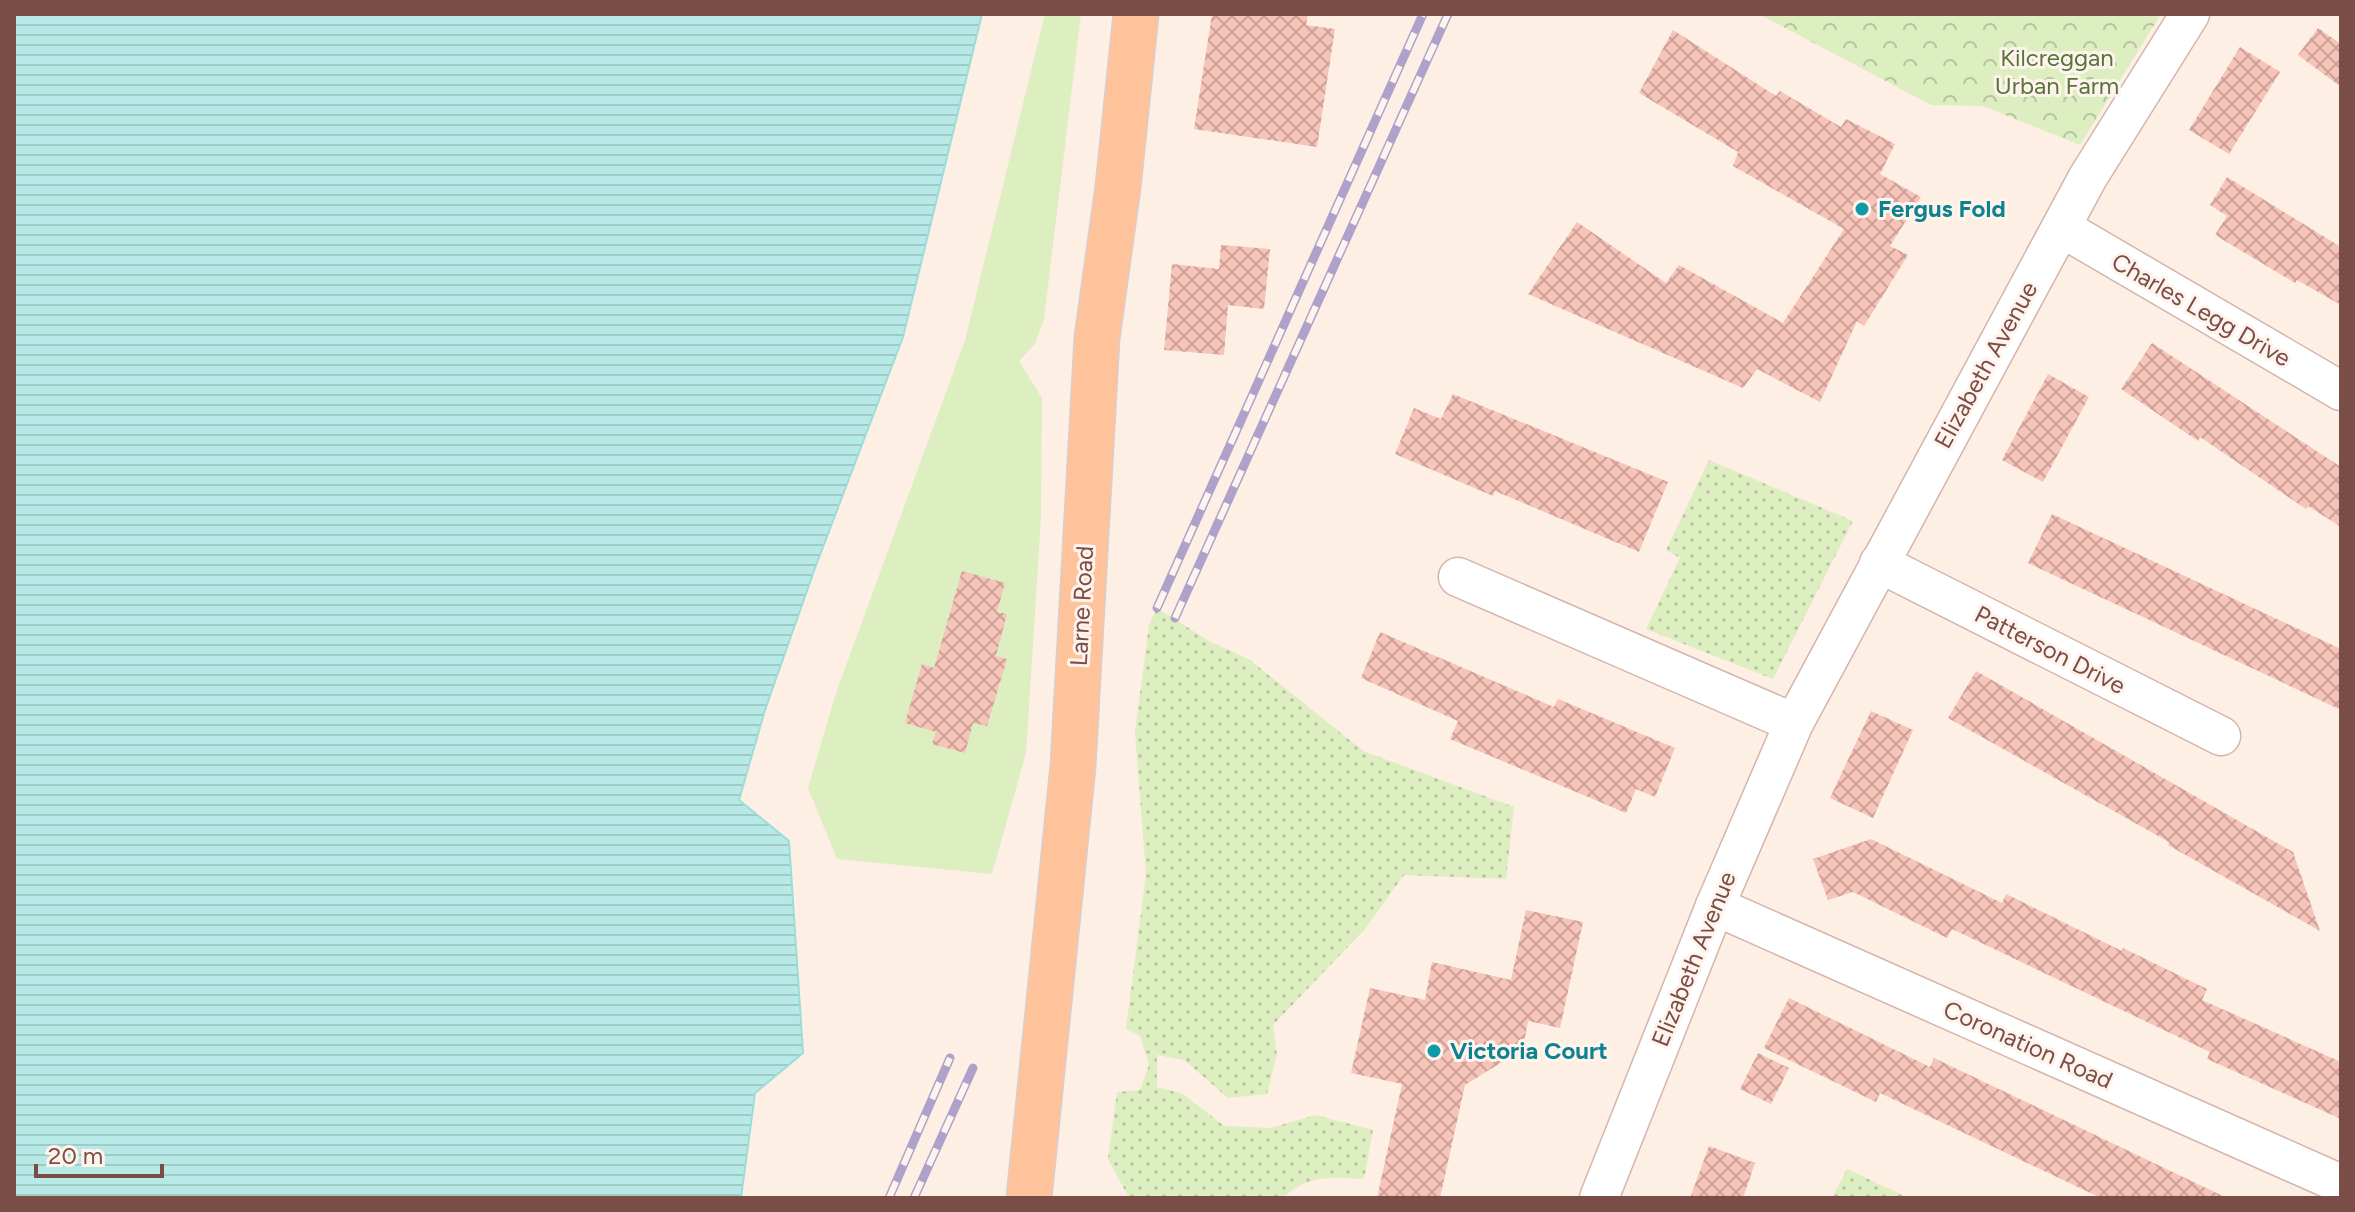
<svg xmlns="http://www.w3.org/2000/svg" width="2355" height="1212" font-family="Figtree,sans-serif">
<style>
.grass{fill:url(#grass-dots)}
.park{fill:url(#park-crowns)}
.garden{fill:#ddeec1}
.water{fill:url(#water-rules);stroke:#9cddd9;stroke-width:2}
.building{fill:url(#building-cross-hatch)}
.lines{fill:none;stroke-linecap:round;stroke-linejoin:round}
.minor-casing{stroke:#d4b5ac;stroke-width:41}
.primary-casing{stroke:#dacdcb;stroke-width:47}
.minor{stroke:#fff;stroke-width:38}
.primary{stroke:#ffc39b;stroke-width:44}
.rail-casing{stroke:#aea1ca;stroke-width:9}
.rail{stroke:#fff4ed;stroke-width:6;stroke-dasharray:18;stroke-linecap:butt}
.culture-dot{fill:#0f9aa8;stroke:#fff4ed;stroke-width:3}
.labels{text-anchor:middle;stroke-width:6;stroke-linejoin:round;paint-order:stroke}
.park-label{font-size:24px;fill:#577538;stroke:#fff4ed}
.culture-label{font-size:24px;font-weight:bold;fill:#0d838f;stroke:#fff4ed;text-anchor:start}
.street-label{font-size:24px;fill:#7a4e47;stroke:#fff4ed}
</style>
<defs>
<pattern id="grass-dots" width="8" height="8" patternUnits="userSpaceOnUse" patternTransform="scale(2)"><rect width="8" height="8" fill="#ddeec1"/><path d="M2 2h.1M6 6h.1" fill="none" stroke="#b8c39f" stroke-width="1.8" stroke-linecap="round"/></pattern>
<pattern id="park-crowns" width="20" height="18" patternUnits="userSpaceOnUse" patternTransform="scale(2)"><rect width="20" height="18" fill="#ddeec1"/><path d="M2 6a3 3 0 1 1 6 0M12 15a3 3 0 1 1 6 0" fill="none" stroke="#b8c39f"/></pattern>
<pattern id="water-rules" width="6" height="5" patternUnits="userSpaceOnUse" patternTransform="scale(2)"><rect width="6" height="5" fill="#b7eae6"/><path d="M0 2.5h6" fill="none" stroke="#a1cac7"/></pattern>
<pattern id="building-cross-hatch" width="8" height="8" patternUnits="userSpaceOnUse" patternTransform="scale(2)"><rect width="8" height="8" fill="#f7c4b9"/><path d="M0 0l8 8M0 8l8-8" fill="none" stroke="#cda198"/></pattern>
</defs>
<rect width="100%" height="100%" fill="#feefe5"/>
<!-- grass -->
<g class="grass">
<path d="M1709,460L1853,521L1773,679L1646,629L1680,558L1666,550Z"/>
<path d="M1157,608L1209,641L1250,660L1363,751L1514,807L1506,879L1404,875L1364,930L1273,1025L1277,1055L1267,1094L1228,1098L1184,1060L1157,1055V1087L1183,1094L1224,1126L1271,1128L1315,1115L1373,1130L1364,1179C1330,1177 1309,1174 1283,1198H1129L1108,1159L1117,1092L1140,1090L1149,1065L1140,1036L1126,1029L1146,874L1135,732L1149,625Z"/>
<path d="M1847,1169L1909,1198H1832Z"/>
</g>
<!-- park -->
<path class="park" d="M1759,14H2161L2080,145L1983,106L1931,105Z"/>
<!-- garden -->
<path class="garden" d="M1045,14H1081L1044,319L1035,344L1019,361L1042,398L1041,519L1026,753L992,874L837,859L808,788L836,693L965,340Z"/>
<!-- water -->
<path class="water" d="M14,14H982L903,337L815,568L765,710L739,800L789,841L803,1053L755,1093L741,1198H14Z"/>
<!-- building -->
<g class="building">
<path d="M1212,14H1308L1306,25L1335,29L1317,147L1194,129Z"/>
<path d="M2318,28L2341,44V87L2298,55Z"/>
<path d="M1673,30L1776,96L1780,91L1841,127L1846,119L1895,144L1880,174L1921,197L1890,246L1908,255L1864,326L1857,321L1820,402L1757,369L1743,388L1528,294L1577,222L1666,283L1679,265L1783,323L1844,229L1733,166L1738,152L1639,93Z"/>
<path d="M2240,47L2280,72L2229,154L2189,130Z"/>
<path d="M2227,177L2341,247V305L2297,280L2295,283L2215,235L2227,216L2210,205Z"/>
<path d="M1221,245L1270,249L1264,309L1228,305L1224,355L1164,350L1172,264L1219,269Z"/>
<path d="M2152,343L2341,467V527L2308,506L2306,509L2200,437L2198,441L2121,389Z"/>
<path d="M2048,374L2089,397L2043,482L2002,460Z"/>
<path d="M1453,394L1668,482L1639,552L1495,491L1493,496L1395,454L1414,408L1441,419Z"/>
<path d="M2052,514L2341,649V710L2028,563Z"/>
<path d="M962,571L1005,583L997,612L1007,614L996,656L1007,659L987,726L973,723L965,753L932,744L936,732L905,723L922,664L934,668Z"/>
<path d="M1380,632L1554,707L1558,699L1675,748L1655,797L1636,789L1626,813L1450,739L1458,721L1361,678Z"/>
<path d="M1976,671L2293,852L2320,931L2168,845L2169,842L1948,718Z"/>
<path d="M1871,711L1913,730L1873,818L1830,798Z"/>
<path d="M1871,839L2002,903L2006,894L2122,951L2123,948L2207,989L2202,1000L2341,1062V1119L2207,1059L2210,1052L1952,929L1947,938L1853,892L1828,900L1813,859Z"/>
<path d="M1526,910L1583,922L1560,1028L1528,1021L1523,1049L1465,1085L1440,1198H1377L1402,1084L1351,1073L1370,988L1425,1000L1432,962L1511,980Z"/>
<path d="M1789,998L1930,1067L1934,1058L2227,1198H2101L1880,1093L1876,1102L1764,1048Z"/>
<path d="M1758,1053L1789,1068L1771,1104L1740,1089Z"/>
<path d="M1709,1146L1755,1163L1743,1198H1690Z"/>
</g>
<g class="lines">
<!-- minor casing -->
<g class="minor-casing">
<g id="minor">
<path d="M2062,228L2341,391"/>
<path d="M1879,563L2221,736"/>
<path d="M1458,577L1794,723"/>
<path d="M1715,906L2341,1184"/>
<path d="M1599,1198L1715,906L1794,723L2088,177L2190,14"/>
</g>
</g>
<!-- primary casing -->
<g class="primary-casing">
<path id="primary" d="M1029,1198L1073,766L1097,338L1118,187L1136,14"/>
</g>
<!-- minor -->
<use href="#minor" class="minor"/>
<!-- primary -->
<use href="#primary" class="primary"/>
<!-- rail casing -->
<g class="rail-casing">
<g id="rail">
<path d="M1157,608L1423,14"/>
<path d="M1175,618L1448,14"/>
<path d="M889,1198L950,1058"/>
<path d="M914,1198L973,1068"/>
</g>
</g>
<!-- rail -->
<use href="#rail" class="rail"/>
</g>
<!-- markers -->
<g class="culture-dot">
<circle cx="1862" cy="209" r="8"/>
<circle cx="1434" cy="1051" r="8"/>
</g>
<g class="labels">
<!-- park labels -->
<g class="park-label">
<text x="2057" y="66">Kilcreggan<tspan x="2057" dy="28">Urban Farm</tspan></text>
</g>
<!-- culture labels -->
<g class="culture-label">
<text x="1878" y="217">Fergus Fold</text>
<text x="1450" y="1059">Victoria Court</text>
</g>
<!-- street labels -->
<g class="street-label">
<text transform="translate(2201 310) rotate(30)" y="8">Charles Legg Drive</text>
<text transform="translate(1986 365) rotate(-61)" y="8">Elizabeth Avenue</text>
<text transform="translate(1082 606) rotate(-87)" y="8">Larne Road</text>
<text transform="translate(2050 650) rotate(27)" y="8">Patterson Drive</text>
<text transform="translate(1694 959) rotate(-68)" y="8">Elizabeth Avenue</text>
<text transform="translate(2028 1045) rotate(24)" y="8">Coronation Road</text>
</g>
</g>
<!-- border -->
<rect width="2355" height="1212" fill="none" stroke="#7a4e47" stroke-width="32"/>
<!-- scale -->
<path d="M36 1164v12h126v-12" fill="none" stroke="#7a4e47" stroke-width="4"/>
<text x="48" y="1164" font-size="24" fill="#7a4e47" stroke="#fff4ed" stroke-width="6" paint-order="stroke">20 m</text>
</svg>
